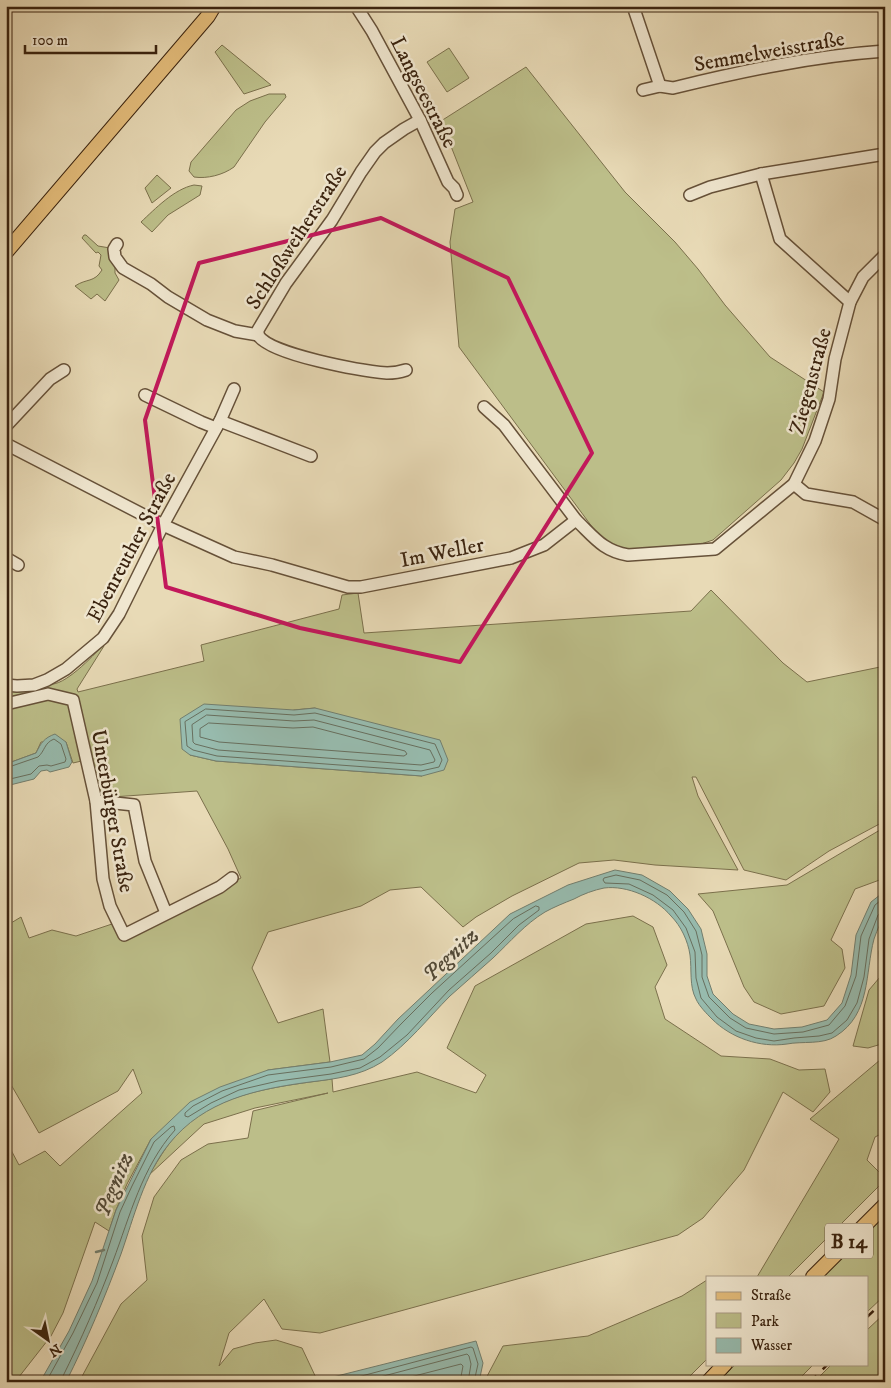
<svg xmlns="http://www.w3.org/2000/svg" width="891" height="1388" font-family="'IM FELL DW Pica',serif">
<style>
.green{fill:#bcbe89;stroke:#7b704c;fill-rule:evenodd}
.water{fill:#97bbae;stroke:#727e6e}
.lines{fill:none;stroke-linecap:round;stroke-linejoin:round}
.shore{stroke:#686f5e;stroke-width:1}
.stream{stroke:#727e6e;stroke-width:2.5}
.minor-casing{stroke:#665139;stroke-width:14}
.major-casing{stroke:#3a230f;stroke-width:16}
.minor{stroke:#f0e7d0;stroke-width:11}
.major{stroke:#e4bd7b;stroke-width:14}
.rail{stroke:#3a230f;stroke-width:2.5;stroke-dasharray:9 9;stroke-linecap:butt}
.marked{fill:none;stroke:#c2185b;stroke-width:4;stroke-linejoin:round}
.labels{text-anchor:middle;stroke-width:5;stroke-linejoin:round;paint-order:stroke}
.shield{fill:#f0e7d0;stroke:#715e49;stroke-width:1}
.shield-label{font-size:20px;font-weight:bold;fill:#3a230f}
.street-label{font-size:21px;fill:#3a230f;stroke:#f0e7d0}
.water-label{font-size:22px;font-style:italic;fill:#514937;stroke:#f0e7d0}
</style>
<rect width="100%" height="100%" fill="#e8dab6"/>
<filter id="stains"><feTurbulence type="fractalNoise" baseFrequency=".004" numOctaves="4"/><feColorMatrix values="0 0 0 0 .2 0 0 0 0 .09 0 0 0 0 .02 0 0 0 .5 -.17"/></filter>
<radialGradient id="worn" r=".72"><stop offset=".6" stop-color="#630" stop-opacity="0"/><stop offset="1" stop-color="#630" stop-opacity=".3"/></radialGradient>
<!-- green -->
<g class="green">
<path d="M222,45L271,85L244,94L215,52Z"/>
<path d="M449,48L469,78L447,92L427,62Z"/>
<path d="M526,67L625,192L675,242L698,269L725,305L770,357L824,392L802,449L794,463L781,480L713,540L701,544L628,550L604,543L459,347L450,242L455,209L473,202L441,121Z"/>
<path d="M269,94H285L286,97L265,122L234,167C223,175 207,179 194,177L189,171L191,162L236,110L250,101Z"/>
<path d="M157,175L171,188L152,203L145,188Z"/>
<path d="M194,185L202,186L200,195L168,215L152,232L141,222C155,209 174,189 194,185Z"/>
<path d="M84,235H86L98,246L110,248L115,265V273L119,280L105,301L97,294L91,299L75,286C87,278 94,283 102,270L99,266L101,255L98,252L96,253C91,248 87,243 82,238Z"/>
<path d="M711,590L783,663L807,682L885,666V821L829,851L786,880L744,870L696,777H692L698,796L738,870L655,865L614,860L579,863L512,896L476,917L463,927L421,887L390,890L361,906L268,932L252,968L278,1023L323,1009L330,1062L268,1070L151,1139L127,1184L116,1210L109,1231L95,1222L63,1313L51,1336L15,1382H6V1153L11,1150L19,1165L45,1151L60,1166L142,1093L133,1069L118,1091L39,1133L6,1076V926L21,917L29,938L52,930L76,936L112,924L122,939L241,878L228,849L197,791L98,798L90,759L73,763L66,742H41L36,753L6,764V689L49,684C64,687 93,656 103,645L104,646L77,689L78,692L204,661L201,645L339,609L342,595L358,593L364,633L691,611ZM315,708L422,776L216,761L190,755L294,710Z"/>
<path d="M885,827V878L855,889L831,940L842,949L845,968L824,1006L781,1014L754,1002L744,987L713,911L698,894L787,885Z"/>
<path d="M633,916L653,927L667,965L655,987L665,1019L721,1056L770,1059L799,1070L825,1069L830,1092L813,1112L783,1092L744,1170L703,1218L678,1235L320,1333L282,1329L264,1299L229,1333L219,1366L233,1349L255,1343L276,1340L302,1348L318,1382H79L121,1304L147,1280L142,1236L154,1197L181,1160L208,1144L248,1138L253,1111L328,1093L255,1108L204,1124L149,1175C160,1157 171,1137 188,1123C228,1091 282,1086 332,1079L333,1092L417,1072L476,1093L486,1075L447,1048L475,986L586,924Z"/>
<path d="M885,935V1043L868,1048L853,1046L869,990L880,977L879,952L882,937Z"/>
<path d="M880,1060L885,1064V1132L875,1137L867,1160L885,1178V1180L788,1277H757L839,1139L810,1119Z"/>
<path d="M885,1215V1295L867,1312V1277H823Z"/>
<path d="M707,1280V1359L684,1382H484L503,1346L588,1336L682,1296Z"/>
<path d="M885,1313V1382H814L832,1364H867V1330Z"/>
<path d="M736,1364H814L796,1382H718Z"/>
</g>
<!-- water -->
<g class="water">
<path d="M204,704L294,710L315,708L440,740L448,760L444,770L422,776L216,761L190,755L182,749L180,719Z"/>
<path d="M55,734L66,742L72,762L69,767L50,772L47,770L41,771L34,779L6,786V764L36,753C41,743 44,738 55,734Z"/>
<path d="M615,870L642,875L670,891L688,909L701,929L707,954V976L713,994L733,1014L749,1024L774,1029L802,1027L827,1020L842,1003L851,975L856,935L871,902L885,891C885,897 886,904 885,910C883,920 877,929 874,939C865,973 871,1014 836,1036C823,1045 802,1041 787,1044C760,1048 731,1038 712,1019C707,1014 699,1006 696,999C689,986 692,970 690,955C688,941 681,926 671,916C656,898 627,885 604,888C594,890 583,894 574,899C564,903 554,907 545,912C525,924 510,942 493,958C479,971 464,983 450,996C428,1018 408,1044 382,1062C360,1076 335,1079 310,1082C257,1089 204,1100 169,1144C144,1175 134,1217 121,1254C105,1297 87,1340 66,1382H40L69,1331L92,1281L116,1210L151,1139L190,1102L220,1087L268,1070L330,1062L362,1055L375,1044L398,1019L429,990L510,914L568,885Z"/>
<path d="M476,1341L483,1363L479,1382H334L333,1377Z"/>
</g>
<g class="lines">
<!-- shore -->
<g class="shore">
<path d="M206,709L294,715L315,713L435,744L442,760L439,767L421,771L217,756L193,750L187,746L185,722Z"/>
<path d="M207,715L294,721L314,720L430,750L435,760L434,762L421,765L218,750L195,744L193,742L192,725Z"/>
<path d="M209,723L293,728L313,727L405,751L407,754L404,756L219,742L200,737V729Z"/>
<path d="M6,768L38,757C45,751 44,743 54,739L61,744L66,759L65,762L51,766L47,765L39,766L31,774L6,780"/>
<path d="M885,897L875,905L861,936L856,976L845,1006L829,1025L803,1032L774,1034L746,1028L730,1018L709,997L702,977V955L696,931L684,912L667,895L640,880L616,875L604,878L603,880L605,883L629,884L653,895L673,910L686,928L695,952L696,978L701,998L717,1017L736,1031L756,1038L774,1041L794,1038L819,1036L832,1033L847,1020L857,1003L864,977L869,939L878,915L881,913L885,912"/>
<path d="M536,906L539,907V910L519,925L491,953L449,990L407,1035L380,1057L360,1068L331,1074L278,1081L239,1090L211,1103L188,1117L185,1116V1113L193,1106L222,1091L268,1075L331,1067L364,1059L378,1048L402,1023L432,993L513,919Z"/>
<path d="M46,1382L73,1333L97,1283L120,1212L132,1186L154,1142L171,1127L174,1126L175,1130C142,1167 130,1216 113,1261C98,1301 81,1340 62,1378V1382"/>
<path d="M339,1382L471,1347L473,1348L478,1364L474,1382"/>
<path d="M361,1382L467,1354L469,1356L471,1364L468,1382"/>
<path d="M391,1382L461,1364L463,1366L460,1382"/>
</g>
<!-- stream -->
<path class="stream" d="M96,1252L104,1250"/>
<!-- minor casing -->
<g class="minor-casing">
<g id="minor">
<path d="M356,6L372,31L420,120L448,182L454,188L457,195"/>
<path d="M633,6L660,86"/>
<path d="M643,90L660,86L673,88C743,71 813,56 885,51"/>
<path d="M761,174L780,239L850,302"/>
<path d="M690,195L710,187L761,174L885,154"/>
<path d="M117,244L114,249L115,257L123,268L151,284L168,297L207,320L235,331L258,335"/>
<path d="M406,370C400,372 394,373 387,373C363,371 270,355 258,335V330L286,283L332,220L361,172L375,152L384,143L404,129L420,120"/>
<path d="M145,395L201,422L216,428"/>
<path d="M484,407L504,425L576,520"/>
<path d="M220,421L311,456"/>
<path d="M6,426L50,379L64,370"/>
<path d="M6,444L163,525L234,557L272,565L348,587H361L511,558L544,545L576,520C594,537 603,551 628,555L715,549L794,484L815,441L829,399L835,359L850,302L863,277L885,255"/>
<path d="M794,484L806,494L853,502L885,520"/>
<path d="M6,558L18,565"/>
<path d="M6,685L17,686L34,685L47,680L66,669L103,638L119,614L163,525L220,421L234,389"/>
<path d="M6,704L48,694L73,700L96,801L103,879L110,906L124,935L220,887L232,878"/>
<path d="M96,801L134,805L145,861L166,913"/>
</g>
</g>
<!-- major casing -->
<g class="major-casing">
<g id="major">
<path d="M6,252L208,16L214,6"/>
<path d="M813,1277L885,1205"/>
<path d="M708,1382L725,1364"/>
</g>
</g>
<!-- minor -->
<use href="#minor" class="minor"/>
<!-- major -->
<use href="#major" class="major"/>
<!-- rail -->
<g class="rail">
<path d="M867,1317L885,1300"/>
<path d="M810,1382L828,1364"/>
</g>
</g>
<!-- marked area -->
<path class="marked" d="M381,218L508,278L592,453L460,662L300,628L166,587L145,420L199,263Z"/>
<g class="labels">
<!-- shield labels -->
<rect class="shield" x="825" y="1223.5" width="48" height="35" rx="4"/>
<g class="shield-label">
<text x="849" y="1248">B 14</text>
</g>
<!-- street labels -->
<g class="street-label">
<text transform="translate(769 51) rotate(-10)" y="7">Semmelweisstraße</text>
<text transform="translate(424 92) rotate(63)" y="7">Langseestraße</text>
<text transform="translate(296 237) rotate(-57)" y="7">Schloßweiherstraße</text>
<text transform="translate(810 381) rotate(-75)" y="7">Ziegenstraße</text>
<text transform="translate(131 547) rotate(-62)" y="7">Ebenreuther Straße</text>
<text transform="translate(442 552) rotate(-11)" y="7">Im Weller</text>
<text transform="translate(113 811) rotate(80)" y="7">Unterbürger Straße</text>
</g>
<!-- water labels -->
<g class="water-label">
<text transform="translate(450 954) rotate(-43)" y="8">Pegnitz</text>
<text transform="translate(113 1184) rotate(-67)" y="8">Pegnitz</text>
</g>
</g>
<!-- margin -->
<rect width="891" height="1388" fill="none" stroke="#e8dab6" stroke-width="25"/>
<rect x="8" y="8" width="876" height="1373" fill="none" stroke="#3a230f" stroke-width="2.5"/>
<rect x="12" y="12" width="866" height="1363" fill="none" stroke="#3a230f"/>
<!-- legend -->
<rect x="706" y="1276" width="162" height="90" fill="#f0e7d0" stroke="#a79983"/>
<rect x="716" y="1292" width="25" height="8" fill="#e4bd7b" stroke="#a79983"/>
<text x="751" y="1300" font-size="15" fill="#3a230f">Straße</text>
<rect x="716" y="1313" width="25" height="15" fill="#bcbe89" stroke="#a79983"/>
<text x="751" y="1326" font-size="15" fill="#3a230f">Park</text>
<rect x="716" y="1338" width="25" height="15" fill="#97bbae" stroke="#a79983"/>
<text x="751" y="1350" font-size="15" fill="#3a230f">Wasser</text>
<!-- north arrow -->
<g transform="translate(48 1340) rotate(147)" stroke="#f0e7d0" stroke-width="4" paint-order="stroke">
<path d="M0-4L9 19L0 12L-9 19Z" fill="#3a230f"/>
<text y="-8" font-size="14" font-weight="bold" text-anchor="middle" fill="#3a230f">N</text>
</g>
<!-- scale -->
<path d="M25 45v8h131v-8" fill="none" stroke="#3a230f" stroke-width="2.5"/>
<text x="32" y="45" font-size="15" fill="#3a230f" stroke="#f0e7d0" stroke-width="4" paint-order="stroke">100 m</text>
<rect width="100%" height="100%" filter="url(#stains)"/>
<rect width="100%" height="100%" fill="url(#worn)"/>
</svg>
